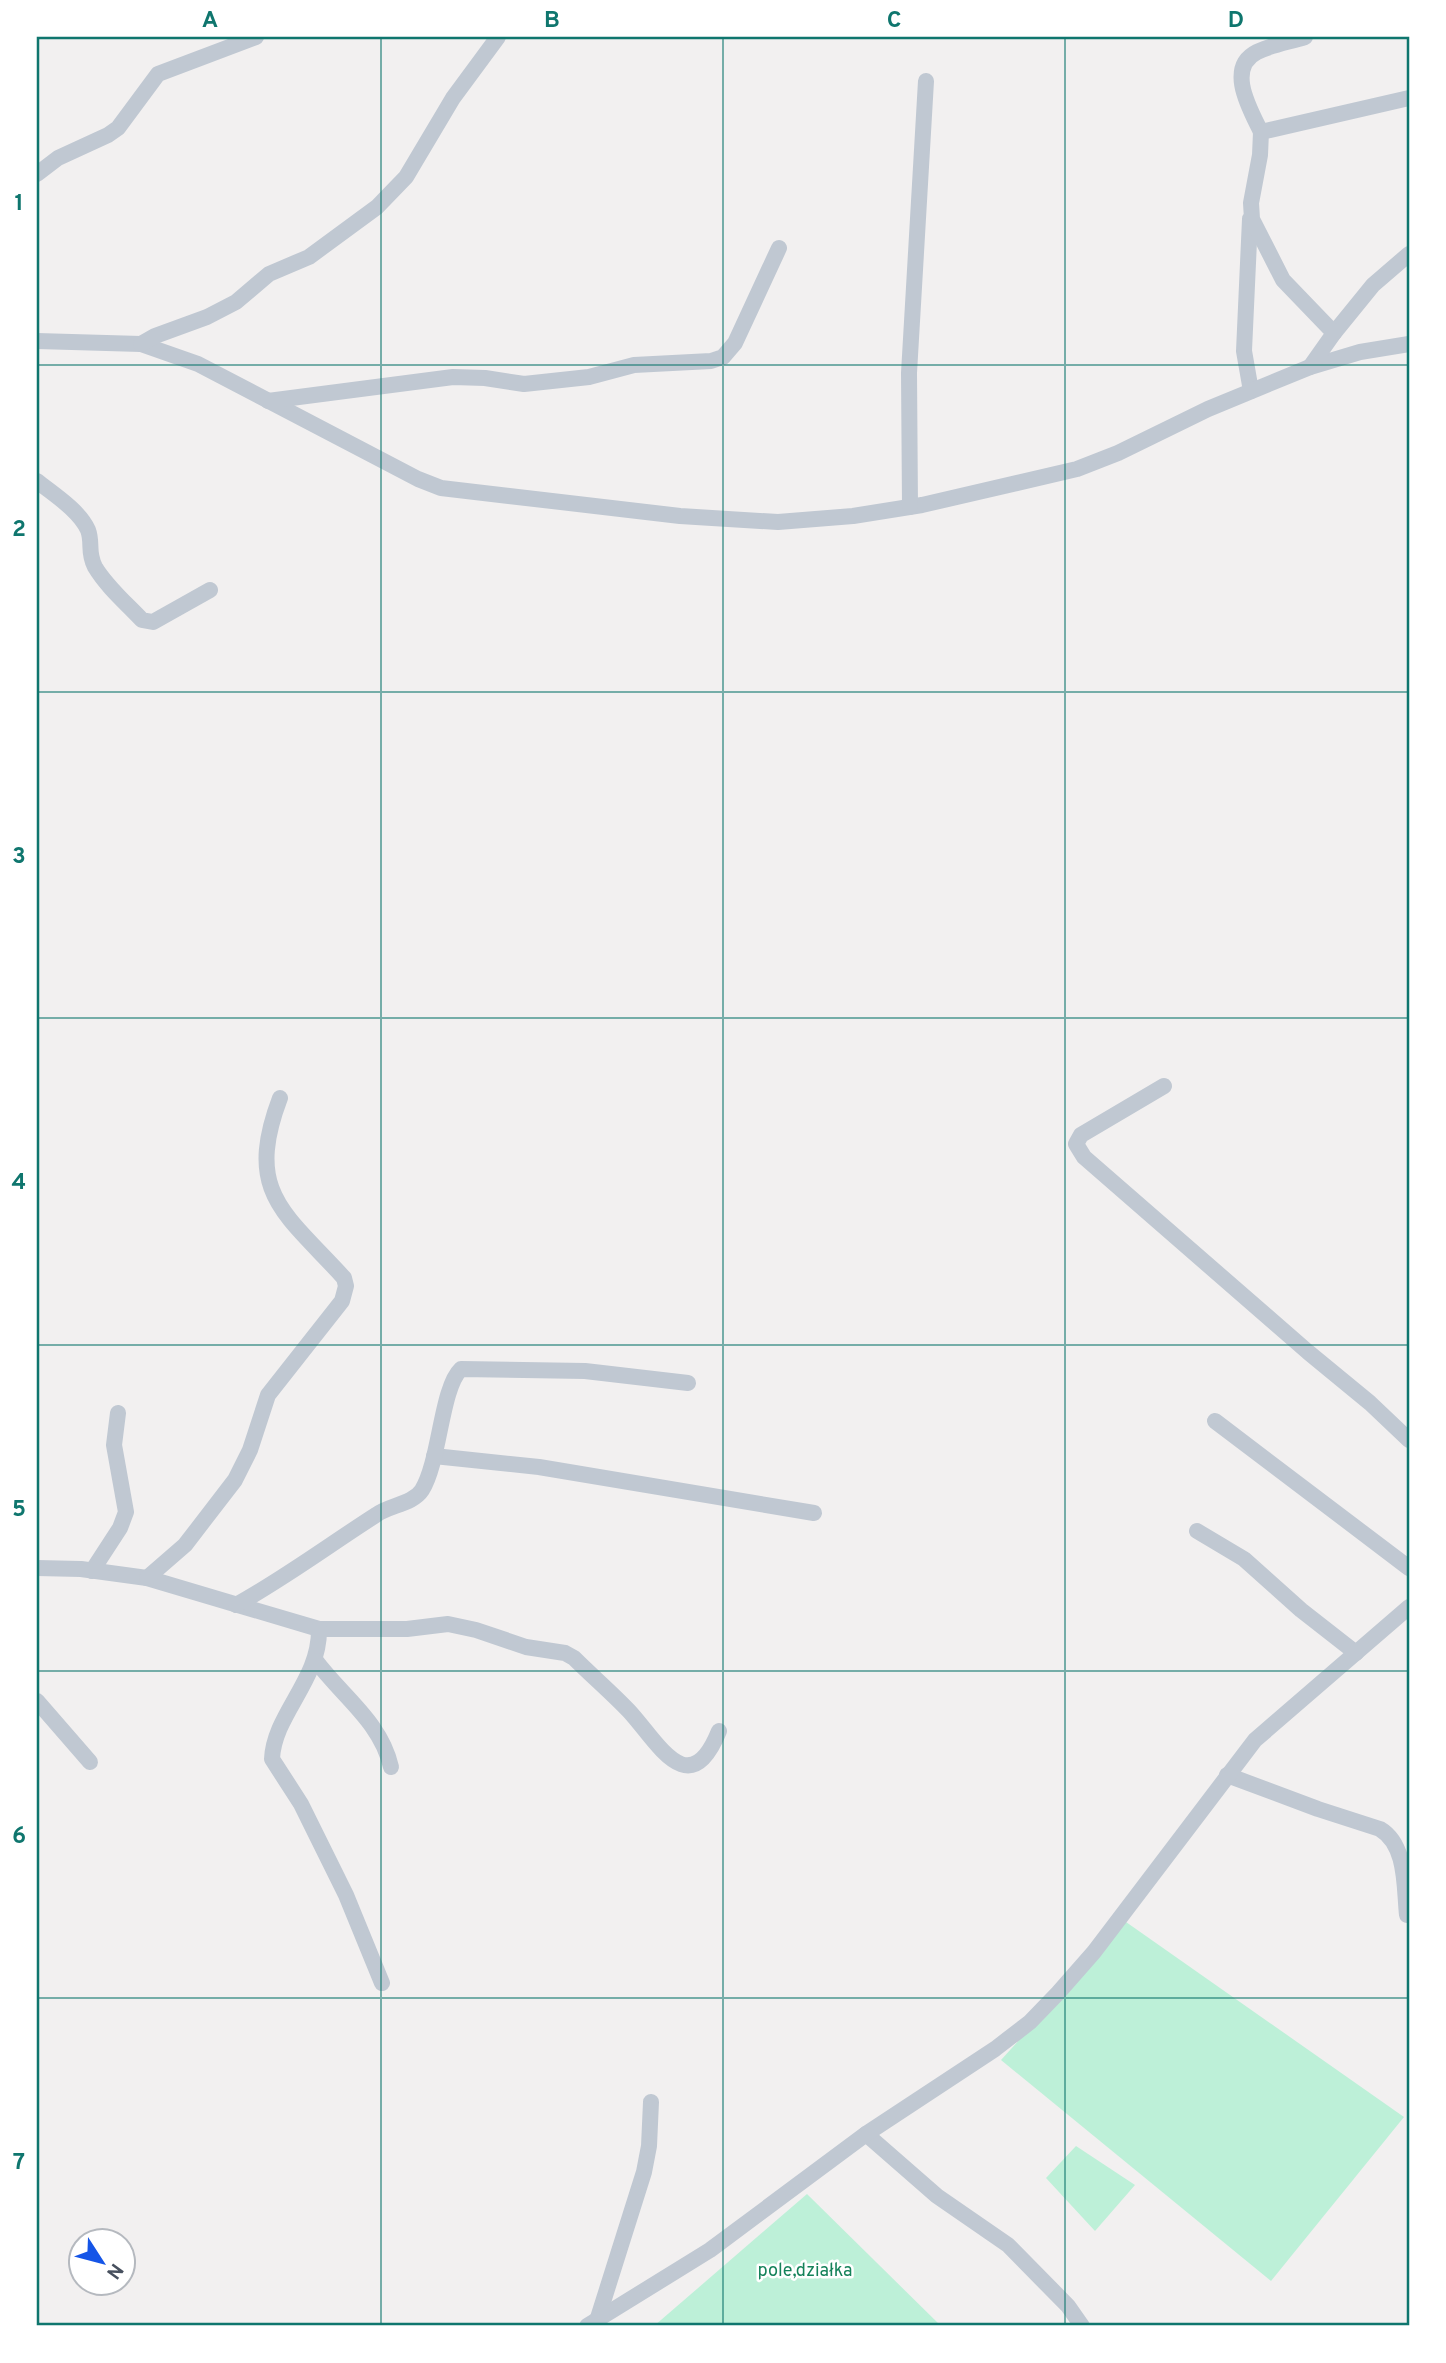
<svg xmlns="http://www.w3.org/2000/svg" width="1446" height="2363" font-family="Overpass,sans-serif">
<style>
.green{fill:#bdf0d8}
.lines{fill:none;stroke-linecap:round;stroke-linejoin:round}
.minor{stroke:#c0c8d2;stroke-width:16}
.grid{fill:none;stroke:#0f766e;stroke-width:2;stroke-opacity:0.55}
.labels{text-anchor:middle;stroke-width:5;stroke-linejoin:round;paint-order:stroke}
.park-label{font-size:18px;fill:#15825a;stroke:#fff}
.neatline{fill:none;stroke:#0f766e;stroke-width:2.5}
.grid-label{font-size:23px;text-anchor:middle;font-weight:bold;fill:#0f766e}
</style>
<rect width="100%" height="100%" fill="#f2f0f0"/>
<!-- green -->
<g class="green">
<path d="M1126,1922L1404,2117L1271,2281L1001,2060Z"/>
<path d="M1076,2146L1135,2185L1095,2231L1046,2178Z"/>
<path d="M807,2194L941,2326H654Z"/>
</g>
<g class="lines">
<!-- minor -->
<g class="minor">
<path d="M1261,132C1251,111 1225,68 1257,52C1271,45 1289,42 1305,37"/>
<path d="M37,174L58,158L108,135L118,128L158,74L256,37"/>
<path d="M1250,219L1244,351L1251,391"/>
<path d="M1334,333L1373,285L1409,254"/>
<path d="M37,341L141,344L198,364L418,479L441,488L680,516L778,522L853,516L922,505L1077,469L1118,453L1208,409L1310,367L1360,352L1409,344"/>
<path d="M141,344L155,336L207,317L236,302L269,274L309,257L377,207L406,177L453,98L498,37"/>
<path d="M1310,367L1334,333L1283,280L1252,219L1251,203L1260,155L1261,132L1409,98"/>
<path d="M268,401L453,377L485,378L524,384L589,377L634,365L711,361L723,357L735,343L779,248"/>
<path d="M37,481C53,494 79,510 88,530C93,543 87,552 95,567C107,587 126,603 142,620L153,622L210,590"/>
<path d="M910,507L909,373L926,81"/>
<path d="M1164,1086L1081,1135L1076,1144L1084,1157L1308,1352L1370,1403L1409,1440"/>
<path d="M1215,1421L1409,1568"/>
<path d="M434,1456L539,1467L814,1513"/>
<path d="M1197,1531L1244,1559L1301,1610L1356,1653"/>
<path d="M37,1568L81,1569L147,1578L319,1629H407L448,1624L476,1630L526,1647L565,1653L574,1658C592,1676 612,1693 629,1711C657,1741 689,1805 719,1731"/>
<path d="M92,1571L120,1528L126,1512L114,1445L118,1413"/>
<path d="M147,1578L185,1545L235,1480L250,1450L268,1395L342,1301L346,1286L344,1278C285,1213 244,1193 280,1098"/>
<path d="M236,1605C285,1578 329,1545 376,1515C390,1505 413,1504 422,1490C440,1461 441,1388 461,1369L585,1371L688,1383"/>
<path d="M319,1629C320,1680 274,1714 272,1759L301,1804L346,1895L382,1983"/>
<path d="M316,1661C342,1696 381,1722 391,1767"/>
<path d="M37,1701L90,1762"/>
<path d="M1227,1775L1318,1809L1380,1829C1407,1845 1404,1887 1407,1915"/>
<path d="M866,2134L937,2196L1008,2245L1068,2306L1082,2326"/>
<path d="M597,2321L644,2172L649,2146L651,2102"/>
<path d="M587,2326L710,2250L866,2134L995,2049L1030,2022L1058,1993L1094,1952L1255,1740L1409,1607"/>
</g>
</g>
<!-- grid -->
<path class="grid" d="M381,37V2326M723,37V2326M1065,37V2326M37,365H1409M37,692H1409M37,1018H1409M37,1345H1409M37,1671H1409M37,1998H1409"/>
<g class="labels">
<!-- park labels -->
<g class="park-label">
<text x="805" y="2276">pole,działka</text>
</g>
</g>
<!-- border -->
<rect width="1446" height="2363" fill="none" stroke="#ffffff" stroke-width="77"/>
<!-- north arrow -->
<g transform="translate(102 2262) rotate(126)"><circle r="33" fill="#ffffff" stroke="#b5b9bf" stroke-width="2"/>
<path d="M0-5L12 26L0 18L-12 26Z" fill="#1555e7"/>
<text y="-10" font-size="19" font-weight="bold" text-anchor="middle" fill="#47505e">N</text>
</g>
<rect x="38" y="38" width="1370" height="2286" class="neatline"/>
<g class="grid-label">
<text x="210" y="27">A</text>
<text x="552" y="27">B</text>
<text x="894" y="27">C</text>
<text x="1236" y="27">D</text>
<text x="19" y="210">1</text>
<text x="19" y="536">2</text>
<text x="19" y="863">3</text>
<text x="19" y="1189">4</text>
<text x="19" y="1516">5</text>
<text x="19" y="1843">6</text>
<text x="19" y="2169">7</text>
</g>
</svg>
